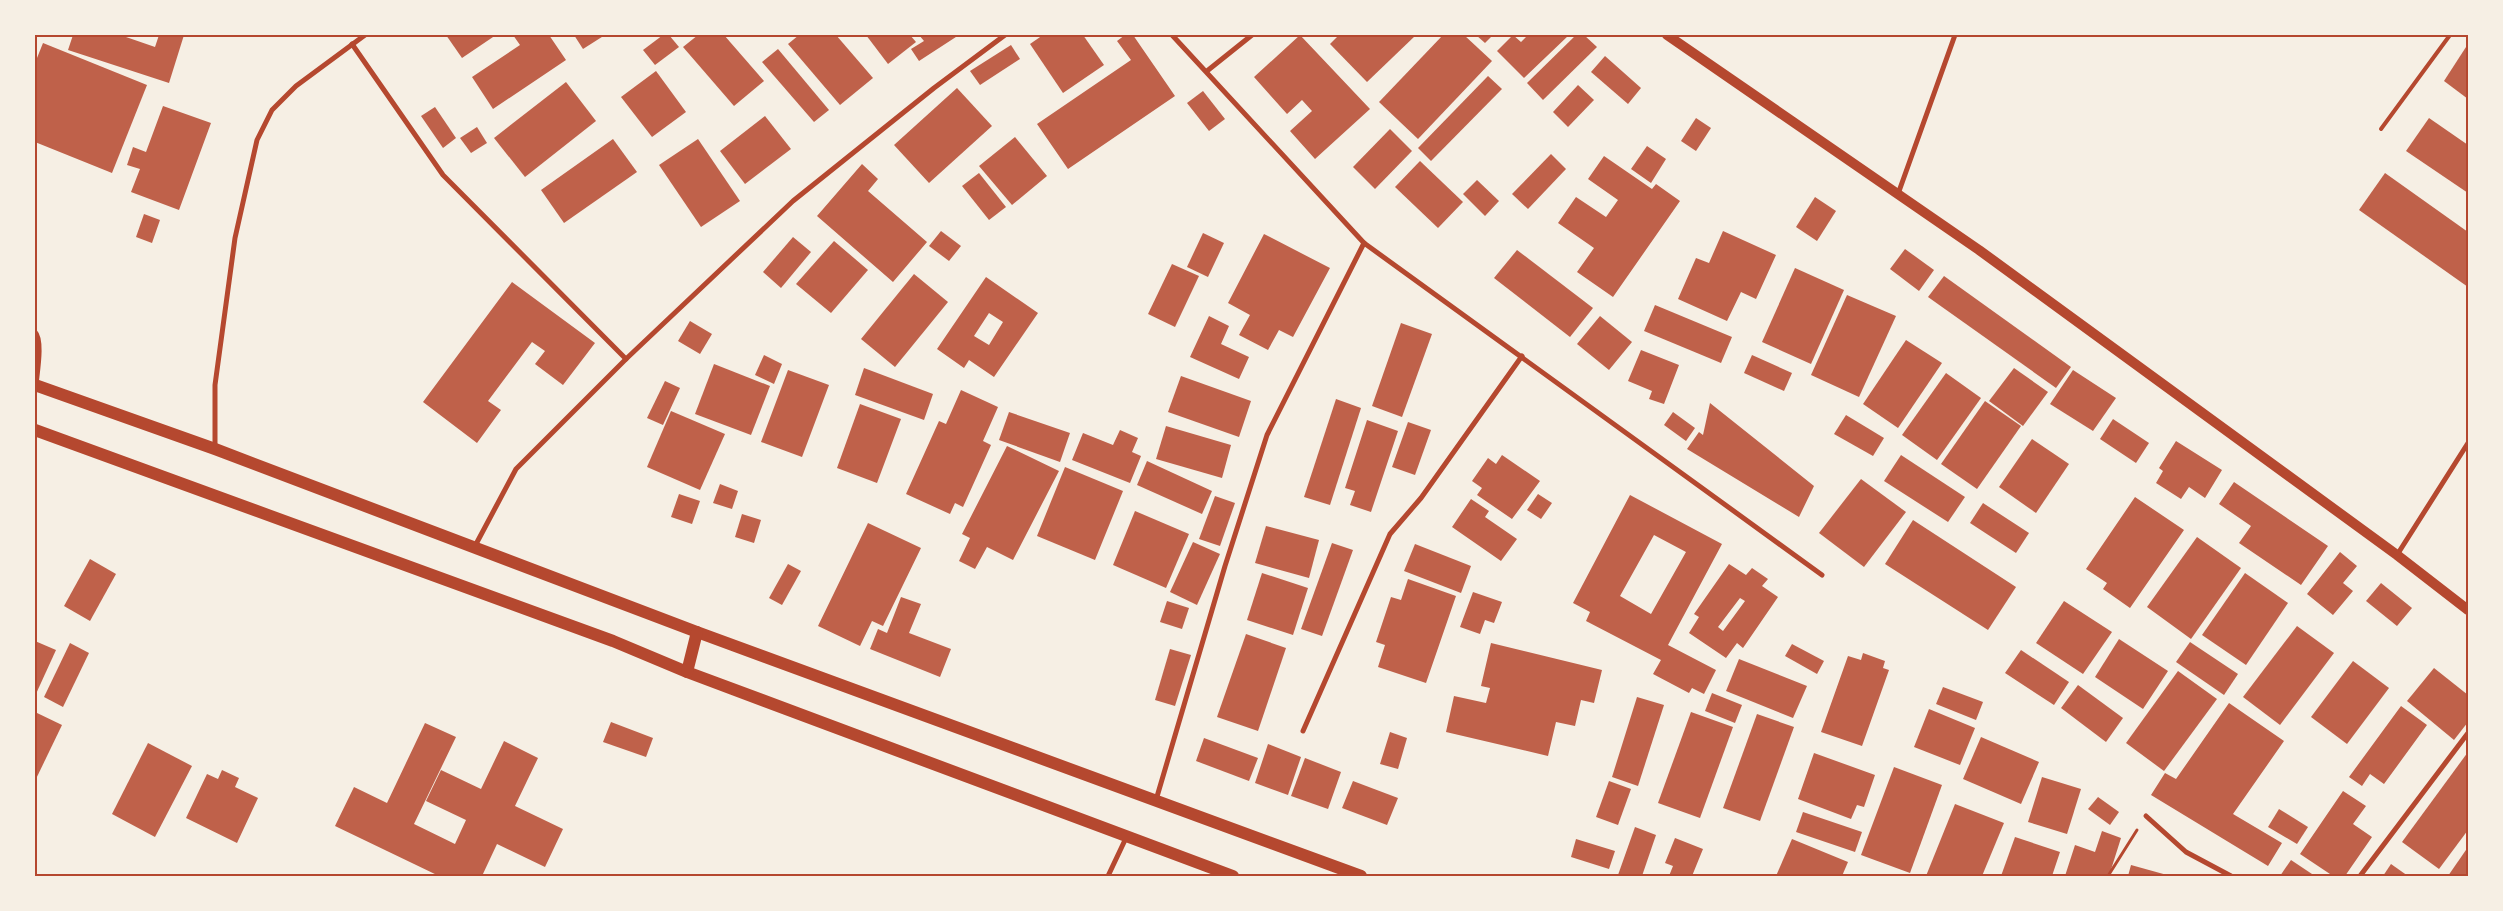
<svg xmlns="http://www.w3.org/2000/svg" width="2503" height="911" font-family="'Asap Condensed',sans-serif">
<style>
.building{fill:#bf614a;fill-rule:evenodd}
.lines{fill:none;stroke-linecap:round;stroke-linejoin:round}
.path{stroke:#b5482f;stroke-width:3}
.service{stroke:#b5482f;stroke-width:4}
.minor{stroke:#b5482f;stroke-width:5}
.secondary{stroke:#b5482f;stroke-width:10}
.primary{stroke:#b5482f;stroke-width:12}
.neatline{fill:none;stroke:#b5482f;stroke-width:2}
</style>
<rect width="100%" height="100%" fill="#f6efe4"/>
<!-- building -->
<g class="building">
<path d="M73,35H127L126,37L155,47L159,35H184L169,83L68,50Z"/>
<path d="M446,35H496L462,58Z"/>
<path d="M513,35H549L566,60L493,109L472,77L520,45Z"/>
<path d="M574,35H605L583,49Z"/>
<path d="M663,35H669L679,47L655,65L643,50Z"/>
<path d="M698,35H724L764,81L734,106L683,47Z"/>
<path d="M799,35H836L873,78L840,105L788,44Z"/>
<path d="M866,35H910L916,42L888,64Z"/>
<path d="M919,35H959L919,61L911,49L924,41Z"/>
<path d="M1043,35H1083L1104,65L1063,93L1030,44Z"/>
<path d="M1125,35H1133L1175,96L1068,169L1037,124L1131,60L1117,41Z"/>
<path d="M1300,35L1370,109L1315,159L1290,131L1312,111L1302,100L1287,114L1254,77Z"/>
<path d="M1339,35H1416L1367,82L1330,44Z"/>
<path d="M1443,35H1464L1492,61L1418,139L1379,102Z"/>
<path d="M1476,35H1493L1485,43Z"/>
<path d="M1513,35L1521,42L1528,35H1569L1524,78L1497,51Z"/>
<path d="M1576,35H1584L1597,47L1543,100L1527,83Z"/>
<path d="M43,43L147,85L112,173L35,142V63Z"/>
<path d="M1011,45L1020,59L980,85L970,71Z"/>
<path d="M2466,47L2468,49V99L2444,81Z"/>
<path d="M778,49L829,110L814,122L762,62Z"/>
<path d="M1605,56L1641,88L1628,104L1591,72Z"/>
<path d="M656,71L686,112L652,137L621,97Z"/>
<path d="M1488,76L1502,89L1431,161L1418,148Z"/>
<path d="M566,82L596,121L525,177L494,138Z"/>
<path d="M1578,85L1594,100L1568,127L1553,112Z"/>
<path d="M957,88L992,126L929,183L894,145Z"/>
<path d="M1203,91L1225,119L1209,131L1187,103Z"/>
<path d="M163,106L211,123L179,210L131,192L140,169L127,165L133,147L146,152Z"/>
<path d="M435,107L456,138L443,148L421,116Z"/>
<path d="M765,116L791,149L745,184L720,151Z"/>
<path d="M1696,118L1711,128L1696,151L1681,141Z"/>
<path d="M2429,118L2468,145V193L2406,151Z"/>
<path d="M477,127L487,143L471,153L460,138Z"/>
<path d="M1390,129L1412,151L1375,189L1353,167Z"/>
<path d="M1015,137L1047,176L1012,205L979,166Z"/>
<path d="M613,139L637,172L564,223L541,190Z"/>
<path d="M698,139L740,201L701,227L659,165Z"/>
<path d="M1647,146L1666,159L1651,183L1631,169Z"/>
<path d="M1551,154L1566,169L1528,209L1512,194Z"/>
<path d="M1604,156L1652,189L1656,184L1680,201L1613,297L1577,272L1594,248L1558,223L1576,197L1606,217L1618,200L1588,179Z"/>
<path d="M1420,161L1463,202L1438,228L1395,187Z"/>
<path d="M862,164L878,179L868,191L927,242L893,282L817,216Z"/>
<path d="M979,173L1006,207L989,220L962,186Z"/>
<path d="M2385,173L2468,232V287L2359,210Z"/>
<path d="M1477,180L1499,201L1485,216L1463,194Z"/>
<path d="M1815,197L1836,211L1817,241L1796,227Z"/>
<path d="M144,214L160,220L152,243L136,237Z"/>
<path d="M941,231L961,246L949,261L929,246Z"/>
<path d="M1723,231L1776,255L1756,299L1741,292L1727,321L1678,299L1696,258L1709,263Z"/>
<path d="M1203,233L1224,243L1208,277L1187,267Z"/>
<path d="M1264,234L1330,268L1293,337L1279,330L1268,350L1239,335L1250,315L1228,303Z"/>
<path d="M793,237L811,252L781,288L763,272Z"/>
<path d="M834,241L868,270L831,313L796,284Z"/>
<path d="M1905,249L1934,270L1919,291L1890,269Z"/>
<path d="M1517,250L1593,308L1570,337L1494,278Z"/>
<path d="M1172,264L1199,276L1175,327L1148,314Z"/>
<path d="M1795,268L1844,290L1811,364L1762,342Z"/>
<path d="M914,274L948,302L895,367L861,339Z"/>
<path d="M1944,276L2071,367L2056,388L1928,297Z"/>
<path d="M986,277L1038,313L994,377L969,360L964,368L937,349ZM989,313L1003,322L989,345L974,336Z"/>
<path d="M512,282L595,343L563,385L535,364L545,351L532,342L488,401L501,410L477,443L423,402Z"/>
<path d="M1847,295L1896,316L1859,397L1811,375Z"/>
<path d="M1655,305L1732,337L1721,363L1644,331Z"/>
<path d="M1209,316L1229,326L1221,344L1249,357L1239,379L1190,357Z"/>
<path d="M1600,316L1632,342L1609,370L1577,344Z"/>
<path d="M690,321L712,334L700,354L678,341Z"/>
<path d="M1401,323L1432,334L1402,417L1372,406Z"/>
<path d="M1906,340L1942,363L1898,428L1863,404Z"/>
<path d="M1641,350L1679,365L1664,404L1649,399L1652,391L1628,381Z"/>
<path d="M764,355L782,364L774,384L755,375Z"/>
<path d="M1752,355L1792,373L1784,391L1744,373Z"/>
<path d="M714,364L770,386L751,435L695,414Z"/>
<path d="M864,368L933,394L924,420L855,395Z"/>
<path d="M2014,368L2048,392L2023,426L1989,401Z"/>
<path d="M788,370L829,385L802,457L761,442Z"/>
<path d="M2073,370L2116,398L2093,431L2050,404Z"/>
<path d="M1946,373L1981,398L1937,460L1902,435Z"/>
<path d="M1181,376L1251,401L1239,437L1168,412Z"/>
<path d="M665,381L680,388L663,425L647,418Z"/>
<path d="M961,390L998,407L983,441L991,445L963,507L955,503L950,514L906,494L939,421L946,424Z"/>
<path d="M1336,399L1361,408L1330,505L1304,497Z"/>
<path d="M1985,401L2021,426L1977,489L1941,464Z"/>
<path d="M1710,403L1814,486L1799,517L1687,449L1699,432L1703,435Z"/>
<path d="M860,404L901,419L877,483L837,468Z"/>
<path d="M671,411L725,434L700,490L647,467Z"/>
<path d="M1009,412L1070,433L1060,462L999,440Z"/>
<path d="M1673,412L1695,428L1686,441L1664,425Z"/>
<path d="M1846,415L1884,438L1873,456L1834,434Z"/>
<path d="M2113,419L2149,443L2136,463L2100,439Z"/>
<path d="M1367,420L1398,431L1371,512L1350,505L1355,491L1345,488Z"/>
<path d="M1408,422L1431,430L1415,475L1392,467Z"/>
<path d="M1166,426L1231,445L1222,478L1156,459Z"/>
<path d="M1120,430L1138,438L1132,452L1141,456L1130,483L1072,460L1083,433L1113,445Z"/>
<path d="M2032,439L2069,464L2036,513L1999,487Z"/>
<path d="M2176,441L2222,470L2205,498L2189,487L2181,499L2156,483L2163,471L2159,468Z"/>
<path d="M1007,446L1059,471L1013,560L987,547L975,569L959,561L970,538L962,534Z"/>
<path d="M1502,455L1540,481L1512,519L1477,495L1482,488L1472,481L1488,458L1496,464Z"/>
<path d="M1901,455L1965,497L1948,522L1884,481Z"/>
<path d="M1147,461L1212,491L1202,514L1137,485Z"/>
<path d="M1065,467L1123,491L1095,560L1037,536Z"/>
<path d="M1861,479L1906,512L1864,567L1819,533Z"/>
<path d="M2234,482L2328,546L2301,585L2239,543L2251,526L2219,504Z"/>
<path d="M720,484L738,491L732,509L713,503Z"/>
<path d="M679,494L700,501L692,524L671,517Z"/>
<path d="M1538,494L1552,503L1541,519L1527,510Z"/>
<path d="M1630,495L1722,544L1668,645L1716,670L1704,694L1692,688L1689,693L1653,674L1661,660L1586,621L1590,612L1573,603ZM1654,535L1686,552L1651,614L1620,596Z"/>
<path d="M1215,496L1235,503L1220,546L1199,539Z"/>
<path d="M2135,497L2184,530L2130,608L2103,589L2107,583L2086,569Z"/>
<path d="M1471,499L1489,511L1485,517L1517,539L1501,561L1452,527Z"/>
<path d="M1983,503L2029,533L2016,553L1970,523Z"/>
<path d="M1135,511L1189,534L1166,588L1113,565Z"/>
<path d="M742,514L761,520L754,543L735,537Z"/>
<path d="M1913,520L2016,587L1988,630L1885,564Z"/>
<path d="M868,523L921,548L883,626L872,621L860,646L818,626Z"/>
<path d="M1266,526L1319,540L1309,578L1255,563Z"/>
<path d="M2197,537L2241,568L2191,639L2147,607Z"/>
<path d="M1193,542L1220,554L1197,605L1170,592Z"/>
<path d="M1332,543L1353,550L1322,636L1301,629Z"/>
<path d="M1415,544L1471,566L1461,593L1404,571Z"/>
<path d="M2340,552L2357,566L2343,583L2353,591L2333,615L2307,594Z"/>
<path d="M90,559L116,574L90,621L64,606Z"/>
<path d="M788,564L801,571L782,605L769,598Z"/>
<path d="M1729,564L1746,575L1752,568L1768,579L1762,586L1778,597L1743,648L1737,643L1726,658L1689,633L1699,617L1694,614ZM1740,598L1745,601L1723,631L1718,627Z"/>
<path d="M1262,573L1308,588L1293,635L1247,620Z"/>
<path d="M2245,573L2288,603L2246,665L2202,635Z"/>
<path d="M1408,579L1456,596L1426,683L1378,667L1385,645L1376,642L1391,597L1401,600Z"/>
<path d="M2381,583L2412,608L2397,626L2366,601Z"/>
<path d="M1473,592L1502,602L1494,623L1485,620L1480,634L1460,627Z"/>
<path d="M901,597L921,604L909,633L951,649L940,677L870,649L878,629L887,633Z"/>
<path d="M1167,601L1189,608L1182,629L1160,622Z"/>
<path d="M2064,601L2112,632L2083,674L2036,643Z"/>
<path d="M2297,626L2334,653L2280,725L2243,697Z"/>
<path d="M1246,634L1286,648L1258,731L1217,717Z"/>
<path d="M2119,639L2168,671L2143,709L2095,677Z"/>
<path d="M35,641L56,650L35,696Z"/>
<path d="M2190,642L2238,674L2224,695L2176,662Z"/>
<path d="M70,643L89,653L63,707L44,697Z"/>
<path d="M1491,643L1602,670L1594,703L1581,700L1575,726L1556,722L1548,756L1446,732L1454,696L1486,703L1490,688L1481,686Z"/>
<path d="M1792,644L1824,661L1817,674L1785,656Z"/>
<path d="M1170,649L1191,655L1175,706L1155,700Z"/>
<path d="M2021,650L2069,682L2054,705L2005,673Z"/>
<path d="M1863,653L1885,661L1883,668L1889,670L1862,746L1821,732L1848,656L1861,660Z"/>
<path d="M1739,659L1807,686L1793,718L1726,691Z"/>
<path d="M2353,661L2389,688L2347,744L2311,717Z"/>
<path d="M2434,668L2468,695V722L2454,740L2407,701Z"/>
<path d="M2178,671L2217,699L2164,771L2126,743Z"/>
<path d="M2078,685L2123,718L2106,742L2061,708Z"/>
<path d="M1943,687L1983,702L1976,720L1936,704Z"/>
<path d="M1712,693L1742,705L1735,723L1705,711Z"/>
<path d="M1637,697L1664,705L1638,786L1612,777Z"/>
<path d="M2229,703L2284,741L2233,814L2282,843L2268,866L2151,795L2165,773L2176,779Z"/>
<path d="M2401,706L2427,725L2384,784L2370,774L2362,786L2349,777Z"/>
<path d="M1929,709L1975,728L1960,765L1914,747Z"/>
<path d="M35,712L62,725L35,781Z"/>
<path d="M1691,712L1733,727L1700,818L1658,803Z"/>
<path d="M1757,714L1794,727L1760,821L1723,808Z"/>
<path d="M611,722L653,738L646,757L603,742Z"/>
<path d="M425,723L456,737L414,824L455,844L466,820L426,801L441,770L481,789L504,741L538,758L515,806L563,829L545,867L497,844L482,876H439L335,826L354,787L387,803Z"/>
<path d="M1390,732L1407,738L1398,769L1380,764Z"/>
<path d="M1981,737L2039,762L2021,804L1963,779Z"/>
<path d="M1204,738L1258,758L1249,781L1196,761Z"/>
<path d="M148,743L192,766L155,837L112,814Z"/>
<path d="M1268,744L1301,757L1288,795L1255,783Z"/>
<path d="M2468,752V830L2439,869L2402,842Z"/>
<path d="M1814,753L1875,775L1864,807L1857,805L1851,819L1798,799Z"/>
<path d="M1305,758L1341,772L1328,809L1291,796Z"/>
<path d="M1894,767L1942,785L1910,873L1861,855Z"/>
<path d="M222,770L239,778L235,787L258,798L237,843L186,818L207,774L218,779Z"/>
<path d="M2042,777L2081,789L2067,834L2028,822Z"/>
<path d="M1353,781L1398,798L1387,825L1342,808Z"/>
<path d="M1609,781L1631,789L1618,825L1596,817Z"/>
<path d="M2343,791L2366,806L2353,824L2372,837L2345,876H2333L2300,854Z"/>
<path d="M2098,797L2119,812L2110,825L2088,809Z"/>
<path d="M1955,804L2004,823L1982,876H1926Z"/>
<path d="M2279,809L2308,827L2297,844L2268,827Z"/>
<path d="M1803,812L1862,832L1855,852L1796,832Z"/>
<path d="M1635,827L1656,835L1642,876H1620L1618,875Z"/>
<path d="M2102,831L2121,838L2109,876H2065L2075,845L2095,852Z"/>
<path d="M2015,837L2060,852L2052,876H2001Z"/>
<path d="M1675,838L1703,849L1692,876H1669L1673,866L1665,863Z"/>
<path d="M1576,839L1615,851L1609,869L1571,857Z"/>
<path d="M1792,839L1848,862L1842,876H1776Z"/>
<path d="M2468,847V876H2448Z"/>
<path d="M2291,860L2315,876H2280Z"/>
<path d="M2391,864L2408,876H2383Z"/>
<path d="M2131,865L2167,875V876H2128Z"/>
</g>
<g class="lines">
<!-- path -->
<path class="path" d="M2108,876L2137,830"/>
<!-- service -->
<path class="service" d="M2381,129L2450,35"/>
<!-- minor -->
<g class="minor">
<path d="M1172,35L1364,243L1822,575"/>
<path d="M352,44L443,175L626,359"/>
<path d="M1207,71L1252,35"/>
<path d="M1898,194L1955,35"/>
<path d="M35,332C43,340 37,373 36,385"/>
<path d="M215,447V385L235,238L257,140L272,110L296,86L365,35"/>
<path d="M475,546L516,469L626,359L793,201L934,88L1005,35"/>
<path d="M2397,555L2468,443"/>
<path d="M1303,731L1390,534L1421,498L1522,356"/>
<path d="M1156,800L1225,566L1267,435L1364,243"/>
<path d="M2146,816L2186,852L2231,876"/>
<path d="M1108,876L1126,838"/>
<path d="M2360,876L2468,733"/>
</g>
<!-- secondary -->
<path class="secondary" d="M1667,35L1979,250L2397,555L2468,610"/>
<!-- primary -->
<g class="primary">
<path d="M35,385L215,449L697,632L1361,876"/>
<path d="M35,430L613,641L687,672L1233,876"/>
<path d="M687,672L697,632"/>
</g>
</g>
<!-- border -->
<rect width="2503" height="911" fill="none" stroke="#f6efe4" stroke-width="72"/>
<rect x="36" y="36" width="2431" height="839" class="neatline"/>
</svg>
